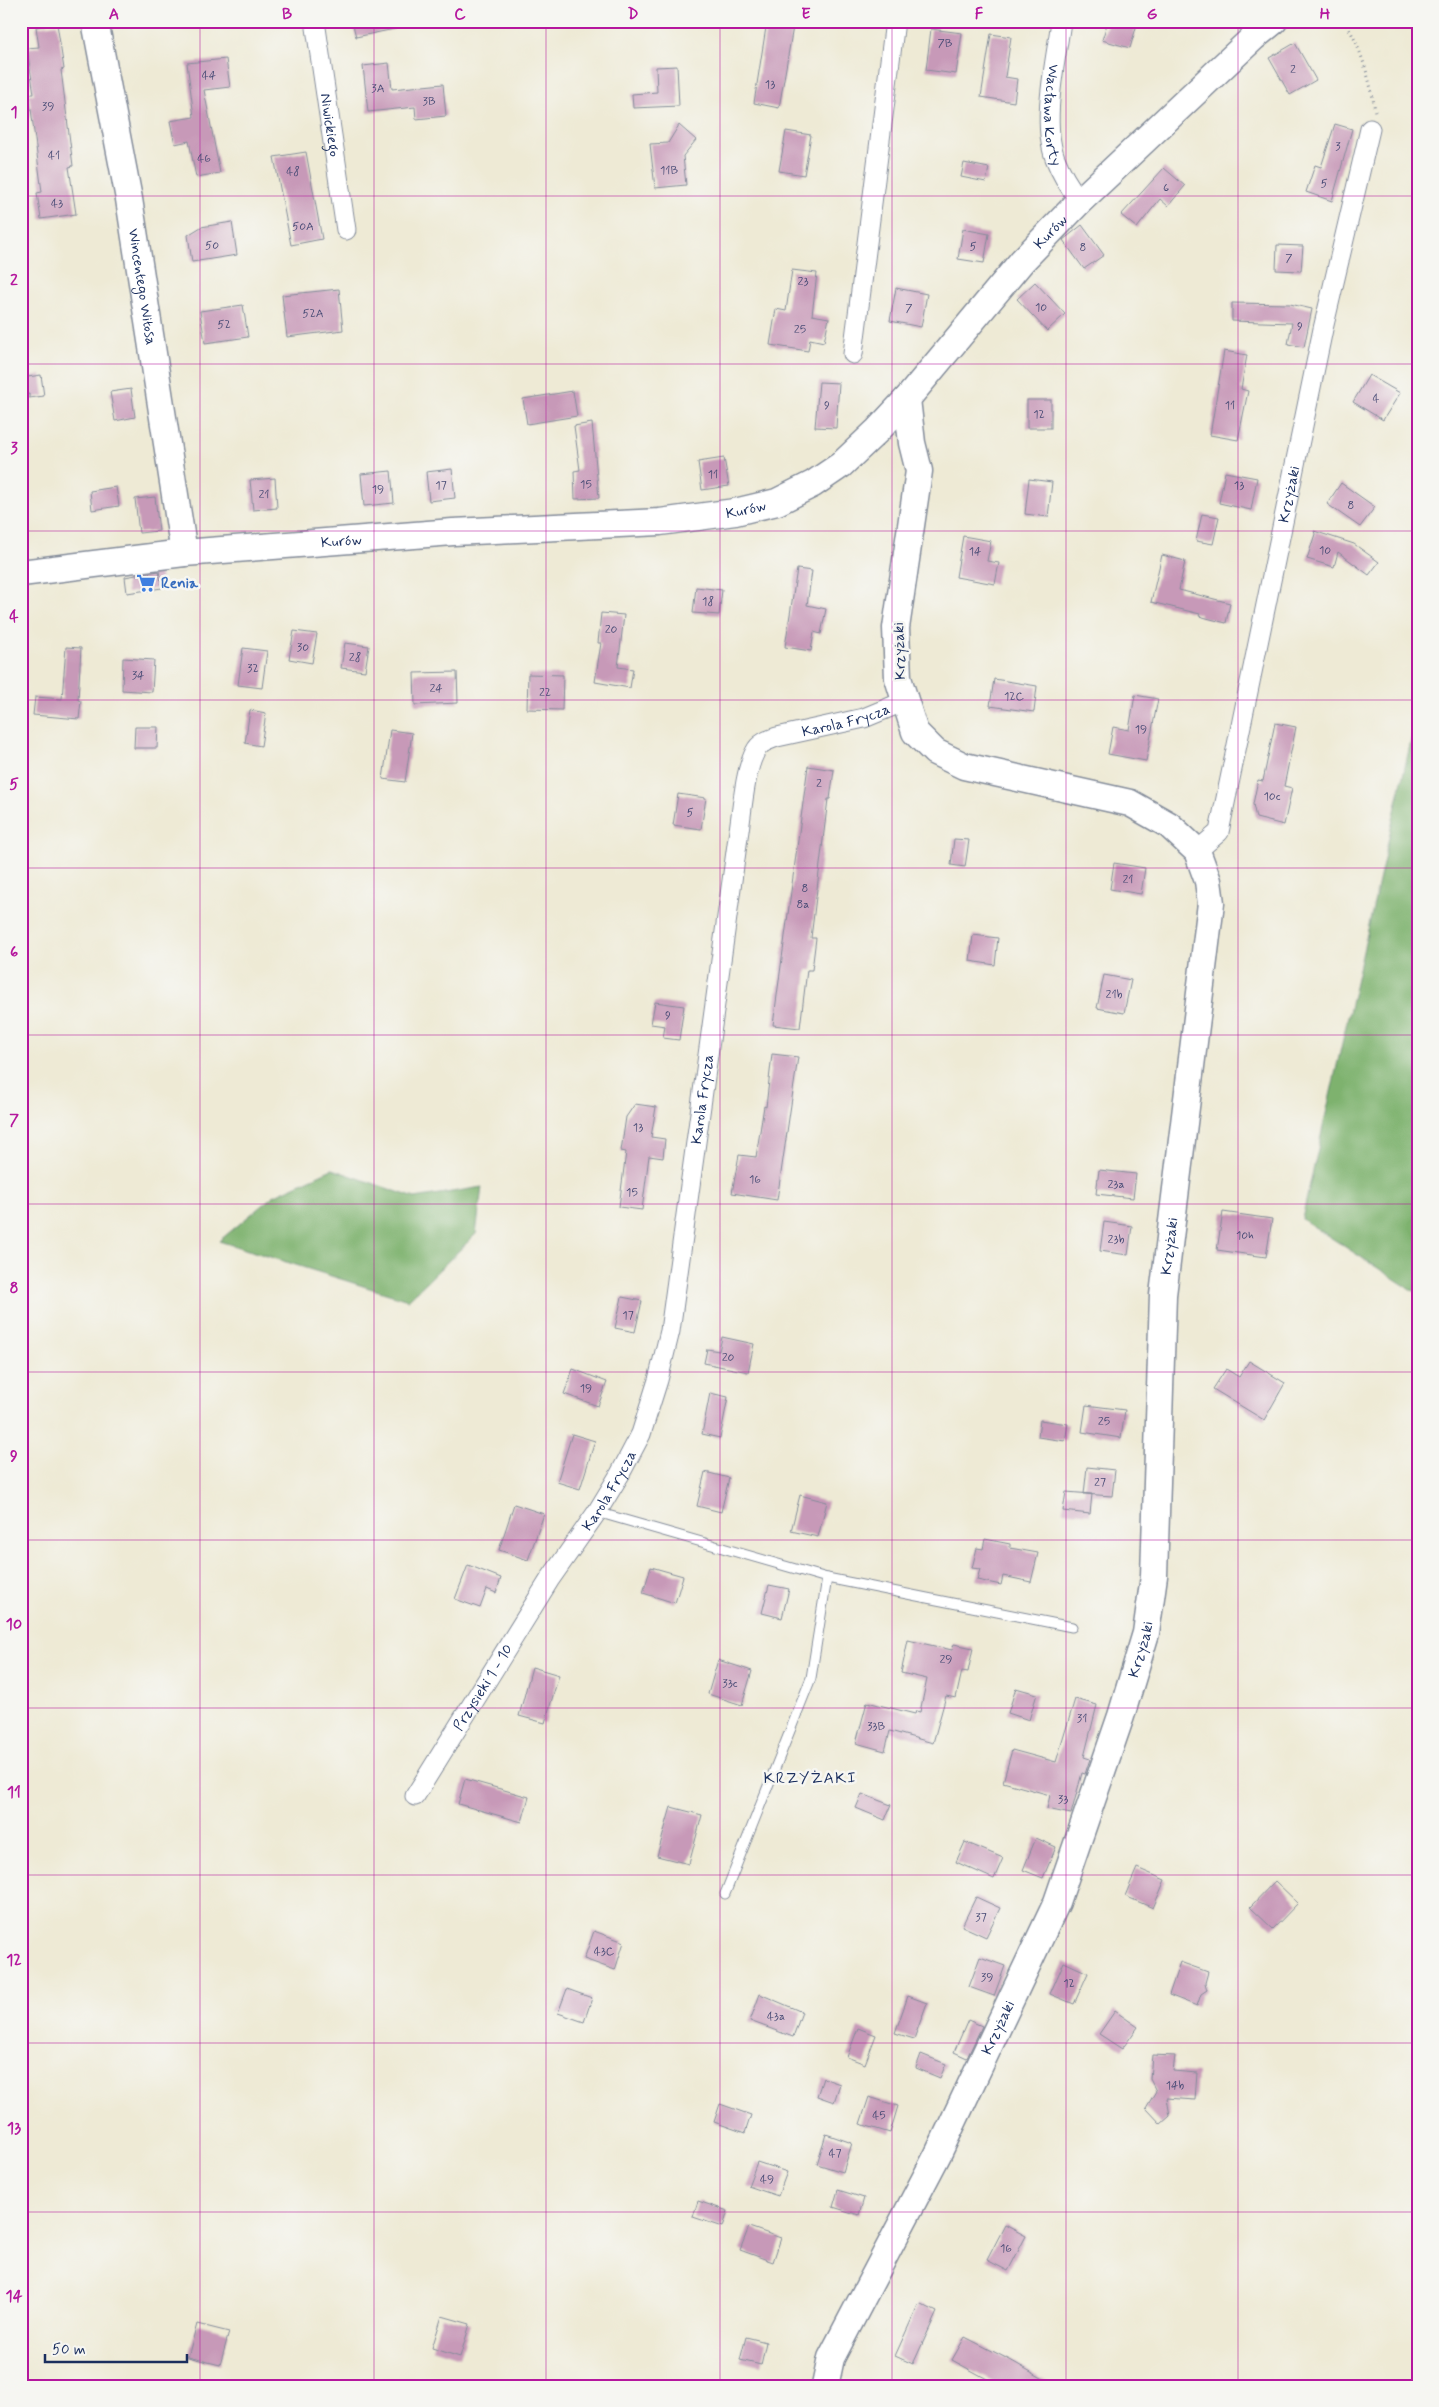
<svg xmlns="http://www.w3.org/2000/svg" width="1439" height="2407" font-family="Mynerve,sans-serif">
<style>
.forest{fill:#7eb26e;stroke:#4c7066}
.building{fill:#c799b8}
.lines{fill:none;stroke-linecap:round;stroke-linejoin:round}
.lane-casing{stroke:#848c9a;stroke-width:11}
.street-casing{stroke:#848c9a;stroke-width:21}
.secondary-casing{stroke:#848c9a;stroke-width:29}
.path{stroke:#848c9a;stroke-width:3;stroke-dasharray:1 4;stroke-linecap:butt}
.lane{stroke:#fff;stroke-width:9}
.street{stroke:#fff;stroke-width:19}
.secondary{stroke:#fff;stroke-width:26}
.grid{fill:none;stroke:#b5179e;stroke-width:1;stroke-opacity:0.55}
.labels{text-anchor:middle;stroke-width:5;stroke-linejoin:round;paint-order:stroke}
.number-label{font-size:12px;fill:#464a74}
.street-label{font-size:15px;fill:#1b2f5e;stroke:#f6f6f2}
.shop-label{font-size:15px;font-weight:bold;fill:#366cbe;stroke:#f6f6f2;text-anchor:start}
.neighbourhood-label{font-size:16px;letter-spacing:1px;fill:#1b2f5e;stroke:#f6f6f2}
.neatline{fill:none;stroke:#b5179e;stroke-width:2}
.grid-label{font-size:16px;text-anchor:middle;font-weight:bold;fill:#b5179e}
</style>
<rect width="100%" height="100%" fill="#f6f6f2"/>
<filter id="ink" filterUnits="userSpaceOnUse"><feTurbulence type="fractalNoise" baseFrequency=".02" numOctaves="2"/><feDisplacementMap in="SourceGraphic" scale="10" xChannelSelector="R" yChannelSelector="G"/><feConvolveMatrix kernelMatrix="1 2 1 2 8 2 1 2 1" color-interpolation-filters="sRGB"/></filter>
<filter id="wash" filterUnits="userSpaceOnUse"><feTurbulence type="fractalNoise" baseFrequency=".0096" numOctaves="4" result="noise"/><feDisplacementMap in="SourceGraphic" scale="20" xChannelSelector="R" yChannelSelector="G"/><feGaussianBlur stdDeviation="1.12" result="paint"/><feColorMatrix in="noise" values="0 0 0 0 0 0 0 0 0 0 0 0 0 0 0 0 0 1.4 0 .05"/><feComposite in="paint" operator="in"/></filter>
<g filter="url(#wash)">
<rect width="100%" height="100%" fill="#eeead5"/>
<!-- forest -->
<g class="forest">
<path d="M1418,710V1294L1302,1219Z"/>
<path d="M332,1169L415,1198L482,1187L476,1234L408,1300L219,1241L273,1196Z"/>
</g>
<g id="blocks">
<!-- building -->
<g class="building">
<path d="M352,21H398L399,28L356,37Z"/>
<path d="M767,21H794L779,108L754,103Z"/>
<path d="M1108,21H1138L1130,48L1102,40Z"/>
<path d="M57,24L64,69L61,70L73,166L69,167L76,214L41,219L37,193L42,192L29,94H34L27,48L39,47L36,27Z"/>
<path d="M931,29L962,33L956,74L926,70Z"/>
<path d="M991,34L1011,37L1005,77L1017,79L1014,102L981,97Z"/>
<path d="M1295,43L1316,80L1290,95L1269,58Z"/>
<path d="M226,59L230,87L204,90L220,173L196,177L189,141L175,144L170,121L194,117L187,63Z"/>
<path d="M389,63L392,89L443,84L446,116L416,119L415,107L368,112L363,66Z"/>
<path d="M677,66L679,106L633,108L632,94L657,92L656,67Z"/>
<path d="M1335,124L1352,129L1332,201L1306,192L1315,165L1321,167Z"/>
<path d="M679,125L696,140L683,156L686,185L655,188L650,144L668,143Z"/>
<path d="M786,131L811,135L804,175L779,171Z"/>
<path d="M306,152L322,239L291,245L274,157Z"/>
<path d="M964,163L989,168L986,182L961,177Z"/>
<path d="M1164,168L1185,186L1168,206L1160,199L1137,228L1121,215Z"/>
<path d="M232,222L237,255L192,262L188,235L201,227Z"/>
<path d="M1082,225L1104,255L1084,269L1063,240Z"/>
<path d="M963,229L989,234L984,263L958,259Z"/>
<path d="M1277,245L1303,246L1301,271L1276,270Z"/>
<path d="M792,270L817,273L812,315L829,318L824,342L810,339L808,351L770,345L776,309L786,311Z"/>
<path d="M1035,282L1065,314L1047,331L1017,299Z"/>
<path d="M896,288L927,294L921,327L890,321Z"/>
<path d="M339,289L343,330L287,337L282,295Z"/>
<path d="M1232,303L1290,304L1312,309L1304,347L1288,344L1292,323L1232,321Z"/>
<path d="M243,305L248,337L205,343L200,311Z"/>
<path d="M1224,351L1247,355L1241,389L1248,391L1238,440L1210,435Z"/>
<path d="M41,375L44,396L29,398V394L21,395V378Z"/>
<path d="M1369,375L1400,393L1383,420L1353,402Z"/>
<path d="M819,382L839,383L836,428L815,427Z"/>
<path d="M131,389L135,417L115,421L110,392Z"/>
<path d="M573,391L577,416L527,424L523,399Z"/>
<rect x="1027" y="400" width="24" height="28"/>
<path d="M592,423L599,498L575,499L574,471L580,470L574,426Z"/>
<path d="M724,458L729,486L702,490L698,462Z"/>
<path d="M452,469L455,498L429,501L426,472Z"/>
<path d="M391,471L394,503L364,506L361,474Z"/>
<path d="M1225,472L1257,478L1251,510L1219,503Z"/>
<path d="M275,478L277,508L253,510L250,480Z"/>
<path d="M1029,479L1052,482L1048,517L1025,514Z"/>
<path d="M1341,483L1375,507L1360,527L1327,504Z"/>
<path d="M116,487L119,506L92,510L90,491Z"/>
<path d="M155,497L159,531L139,533L135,499Z"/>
<path d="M1202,514L1219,517L1213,544L1196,541Z"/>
<path d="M1314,531L1354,544L1379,562L1369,575L1338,552L1334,567L1307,559L1315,534Z"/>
<path d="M963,536L991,541L987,561L999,563L995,584L956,577Z"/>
<path d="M1162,555L1185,561L1179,590L1230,603L1226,623L1199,616L1200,614L1151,602Z"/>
<path d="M797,569L812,571L807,605L826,609L821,634L814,632L811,651L785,647Z"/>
<path d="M159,571L162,588L127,593L125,577Z"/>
<path d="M696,587L722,590L719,615L693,613Z"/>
<path d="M601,613L624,615L618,667L633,669L630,688L595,682L601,643H598Z"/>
<path d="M294,631L317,634L312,663L289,659Z"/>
<path d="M345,643L369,646L365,671L341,668Z"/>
<path d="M66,647L81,648L78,700L81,701L79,719L33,715L35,697L62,699Z"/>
<path d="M243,648L267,651L262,688L238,685Z"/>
<path d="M123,658L154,660L152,692L122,690Z"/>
<path d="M457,672L458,703L415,705L414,673Z"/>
<path d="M528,674L563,675L562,710L527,709Z"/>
<path d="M994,679L1037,686L1034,712L990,706Z"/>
<path d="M1135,695L1158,699L1146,761L1108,754L1113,727L1129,730Z"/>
<path d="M250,710L266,713L261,746L245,743Z"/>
<path d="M1275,723L1296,727L1284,786L1292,788L1284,825L1256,818L1253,804L1258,780L1263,781Z"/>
<path d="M135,727H158L157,748H134Z"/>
<path d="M390,730L412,733L405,782L383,779Z"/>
<path d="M808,766L834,770L830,799H828L811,938H816L812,970H807L800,1028L773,1025Z"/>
<path d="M678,794L706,798L701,829L673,825Z"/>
<path d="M954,839L969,840L965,867L951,865Z"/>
<path d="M1114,863L1145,868L1141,894L1110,889Z"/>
<path d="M973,935L998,938L995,965L970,961Z"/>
<path d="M1104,975L1131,980L1124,1013L1097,1008Z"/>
<path d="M655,1002L684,1006L679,1040L663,1038L665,1026L651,1024Z"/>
<path d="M772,1054L798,1057L777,1200L732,1193L739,1155L756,1157L764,1106L766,1107Z"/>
<path d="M635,1104L656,1107L651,1137L665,1139L663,1158L649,1156L642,1210L619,1207L626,1152L621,1151L626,1117Z"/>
<path d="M1099,1170L1136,1174L1133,1198L1096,1194Z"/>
<path d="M1223,1212L1272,1219L1266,1257L1217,1250Z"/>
<path d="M1104,1222L1132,1226L1128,1255L1100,1251Z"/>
<path d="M622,1297L642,1301L635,1332L615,1328Z"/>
<path d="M722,1337L754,1344L748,1372L704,1363L707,1349L719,1351Z"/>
<path d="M1249,1361L1285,1383L1264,1420L1213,1389L1226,1369L1239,1377Z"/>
<path d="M573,1369L607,1382L598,1406L564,1394Z"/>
<path d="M710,1393L728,1397L720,1438L702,1434Z"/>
<path d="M1086,1405L1125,1410L1121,1438L1082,1432Z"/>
<path d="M1040,1420L1068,1424L1065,1441L1038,1437Z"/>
<path d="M572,1434L595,1441L580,1489L557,1482Z"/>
<path d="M1087,1467L1115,1470L1112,1496L1084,1494Z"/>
<path d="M705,1472L729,1478L721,1512L697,1506Z"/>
<path d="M1066,1492L1092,1494L1090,1514L1063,1511Z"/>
<path d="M800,1495L827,1502L818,1537L791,1531Z"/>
<path d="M514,1504L544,1514L528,1560L499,1550Z"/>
<path d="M985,1539L1010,1544V1548L1038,1553L1031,1582L1003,1576L1001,1585L977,1580L980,1569L972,1568L977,1548L983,1549Z"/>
<path d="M468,1565L501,1578L496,1593L487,1589L480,1608L455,1599Z"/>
<path d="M651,1567L683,1576L675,1603L643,1593Z"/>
<path d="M769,1585L789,1589L782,1618L762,1613Z"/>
<path d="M908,1640L952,1650L954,1644L973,1648L968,1672L962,1671L956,1698L946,1696L933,1743L890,1731L885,1751L856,1743L867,1702L915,1714L916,1711L920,1712L927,1679L901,1673Z"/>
<path d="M718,1660L752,1671L742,1705L708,1694Z"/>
<path d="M532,1667L559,1675L545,1723L519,1716Z"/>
<path d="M1016,1688L1037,1694L1029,1720L1008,1713Z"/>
<path d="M1075,1699L1097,1705L1084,1757L1090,1759L1085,1774L1082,1773L1071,1814L1047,1809L1050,1795L1003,1782L1012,1750L1056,1762Z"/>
<path d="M465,1779L529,1797L522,1822L458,1804Z"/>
<path d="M862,1794L891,1805L885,1820L856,1808Z"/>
<path d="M671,1807L702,1815L689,1864L657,1856Z"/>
<path d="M1036,1838L1056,1847L1043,1878L1023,1870Z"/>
<path d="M965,1842L1003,1858L994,1879L956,1862Z"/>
<path d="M1137,1868L1165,1880L1153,1908L1125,1896Z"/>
<path d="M1275,1881L1298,1903L1273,1929L1250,1907Z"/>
<path d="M976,1897L1000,1908L986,1937L962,1926Z"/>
<path d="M594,1931L624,1942L615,1970L584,1959Z"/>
<path d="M980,1957L1005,1966L994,1996L969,1987Z"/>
<path d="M1064,1962L1088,1973L1074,2004L1050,1994Z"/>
<path d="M1180,1962L1208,1972L1205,1983L1207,1990L1201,1994L1197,2006L1169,1995Z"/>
<path d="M567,1989L592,1998L584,2022L558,2013Z"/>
<path d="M760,1994L802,2012L793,2037L750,2021Z"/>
<path d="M908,1996L927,2003L914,2039L895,2033Z"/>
<path d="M1115,2011L1138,2027L1122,2049L1099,2034Z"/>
<path d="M968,2020L982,2026L967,2058L954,2052Z"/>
<path d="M858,2028L876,2035L865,2064L847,2057Z"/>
<path d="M921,2054L946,2064L940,2078L916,2068Z"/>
<path d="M1152,2055L1175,2056L1173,2071L1197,2073L1195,2100L1167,2098L1170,2116L1161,2124L1146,2108L1156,2091L1150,2079Z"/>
<path d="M823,2078L840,2084L834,2102L817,2096Z"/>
<path d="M869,2097L898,2106L890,2133L860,2124Z"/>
<path d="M720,2104L751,2115L745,2133L714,2122Z"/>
<path d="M826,2134L852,2143L843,2172L817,2164Z"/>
<path d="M757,2162L787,2172L778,2196L748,2186Z"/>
<path d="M838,2190L864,2198L859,2215L833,2207Z"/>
<path d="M698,2201L728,2211L723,2227L693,2217Z"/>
<path d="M1005,2225L1026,2236L1008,2271L987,2260Z"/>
<path d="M749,2227L781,2238L773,2262L740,2250Z"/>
<path d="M919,2303L937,2312L913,2364L895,2356Z"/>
<path d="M442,2316L470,2324L460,2357L432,2348Z"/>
<path d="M197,2324L229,2332L220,2365L188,2357Z"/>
<path d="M746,2337L766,2342L761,2365L740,2360Z"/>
<path d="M965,2337L1010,2360L1056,2386H1000L952,2360Z"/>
</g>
</g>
</g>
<g filter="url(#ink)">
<use href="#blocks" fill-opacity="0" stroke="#848c9a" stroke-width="1"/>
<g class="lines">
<!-- lane casing -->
<g class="lane-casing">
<g id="lane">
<path d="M597,1512L827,1578L1072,1627"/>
<path d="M725,1894L811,1678L827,1578"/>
</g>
</g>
<!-- street casing -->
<g class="street-casing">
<g id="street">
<path id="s1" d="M315,21L346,230"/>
<path id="s2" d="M1061,21C1056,61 1041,120 1055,158C1061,174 1070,188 1080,201"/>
<path d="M853,354L895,21"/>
<path id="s3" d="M1197,851L1219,832L1323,329L1370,129"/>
<path id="s4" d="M415,1796L550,1579L597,1512L620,1474L641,1434L658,1380L670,1331L738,837C742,814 744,773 755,752C759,743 768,740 777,737L864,718L905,701"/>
</g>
</g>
<!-- secondary casing -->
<g class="secondary-casing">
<g id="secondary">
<path id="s5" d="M95,21L129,199L184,553"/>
<path id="s6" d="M21,573L184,553L453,532L660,522L735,512L777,502L813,484L841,465L878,430L907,399L1022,261L1080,201L1253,38L1274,21"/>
<path id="s7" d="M825,2386L831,2358L938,2154L1057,1902L1121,1716L1146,1633L1154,1576L1163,1295L1211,903L1208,881L1197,851L1169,825L1130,803L964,766L935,752L915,732L898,678L896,628L919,471L912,443L907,399"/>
</g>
</g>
<!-- path -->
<path class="path" d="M1344,21C1359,41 1373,88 1375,113"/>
<!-- lane -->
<use href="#lane" class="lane"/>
<!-- street -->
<use href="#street" class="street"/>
<!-- secondary -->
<use href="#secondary" class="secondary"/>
</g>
</g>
<!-- grid -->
<path class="grid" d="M200,21V2386M374,21V2386M546,21V2386M720,21V2386M892,21V2386M1066,21V2386M1238,21V2386M21,196H1418M21,364H1418M21,531H1418M21,700H1418M21,868H1418M21,1035H1418M21,1204H1418M21,1372H1418M21,1540H1418M21,1708H1418M21,1875H1418M21,2043H1418M21,2212H1418"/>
<!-- icons -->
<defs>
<g id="supermarket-bare" transform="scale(1.5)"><path d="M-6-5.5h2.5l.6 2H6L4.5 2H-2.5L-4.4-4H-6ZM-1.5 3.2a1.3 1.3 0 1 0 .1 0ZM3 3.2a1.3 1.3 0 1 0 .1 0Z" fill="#3f7fe0" stroke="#f6f6f2" stroke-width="2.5" paint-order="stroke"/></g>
</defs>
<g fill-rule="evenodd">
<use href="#supermarket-bare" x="146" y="583"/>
</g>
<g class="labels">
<!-- number labels -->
<g class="number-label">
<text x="945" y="47">7B</text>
<text x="1293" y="73">2</text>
<text x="209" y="79">44</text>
<text x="770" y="88">13</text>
<text x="378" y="92">3A</text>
<text x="429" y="105">3B</text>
<text x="48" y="110">39</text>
<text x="1338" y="150">3</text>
<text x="54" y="159">41</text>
<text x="204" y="162">46</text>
<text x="669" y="174">11B</text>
<text x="293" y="175">48</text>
<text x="1324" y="187">5</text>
<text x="1166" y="191">6</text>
<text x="57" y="207">43</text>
<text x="303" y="230">50A</text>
<text x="212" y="249">50</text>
<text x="973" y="250">5</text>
<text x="1083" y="251">8</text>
<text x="1289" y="262">7</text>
<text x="803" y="285">23</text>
<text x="1041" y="311">10</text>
<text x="909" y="312">7</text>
<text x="313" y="317">52A</text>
<text x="224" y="328">52</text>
<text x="1300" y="330">9</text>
<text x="800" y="333">25</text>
<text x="1376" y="402">4</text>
<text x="827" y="409">9</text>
<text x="1230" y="409">11</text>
<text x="1039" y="418">12</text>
<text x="713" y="478">11</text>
<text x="586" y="488">15</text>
<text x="441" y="489">17</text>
<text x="1239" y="489">13</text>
<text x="378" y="493">19</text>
<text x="264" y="498">21</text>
<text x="1351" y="509">8</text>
<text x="1325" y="554">10</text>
<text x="975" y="555">14</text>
<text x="708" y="605">18</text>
<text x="611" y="633">20</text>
<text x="303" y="651">30</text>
<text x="355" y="661">28</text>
<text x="253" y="672">32</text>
<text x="138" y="679">34</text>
<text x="436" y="692">24</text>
<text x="545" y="696">22</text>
<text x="1014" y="700">12C</text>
<text x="1141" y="733">19</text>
<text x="819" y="787">2</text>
<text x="1272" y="800">10c</text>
<text x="690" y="816">5</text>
<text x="1128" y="883">21</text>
<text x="805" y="892">8</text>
<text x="803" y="908">8a</text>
<text x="1114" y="998">21b</text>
<text x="668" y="1019">9</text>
<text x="638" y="1131">13</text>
<text x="755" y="1183">16</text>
<text x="1116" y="1188">23a</text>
<text x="632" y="1196">15</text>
<text x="1245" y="1239">10h</text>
<text x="1116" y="1243">23b</text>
<text x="628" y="1319">17</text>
<text x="728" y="1361">20</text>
<text x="586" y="1392">19</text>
<text x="1104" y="1425">25</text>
<text x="1100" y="1486">27</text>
<text x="946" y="1663">29</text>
<text x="730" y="1687">33c</text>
<text x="1082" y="1722">31</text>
<text x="876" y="1730">33B</text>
<text x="1063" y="1803">33</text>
<text x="981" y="1921">37</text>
<text x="604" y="1955">43C</text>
<text x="987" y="1981">39</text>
<text x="1069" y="1987">12</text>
<text x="776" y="2020">43a</text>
<text x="1175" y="2089">14b</text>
<text x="879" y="2119">45</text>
<text x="835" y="2157">47</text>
<text x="767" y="2183">49</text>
<text x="1006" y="2252">16</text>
</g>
<!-- street labels -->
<g class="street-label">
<text dy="5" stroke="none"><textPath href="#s2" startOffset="95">Wacława Korty</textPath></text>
<text dy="5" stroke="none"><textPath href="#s1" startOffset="105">Niwickiego</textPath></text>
<text dy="5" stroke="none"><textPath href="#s6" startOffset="1148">Kurów</textPath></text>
<text dy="5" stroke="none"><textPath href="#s5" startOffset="270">Wincentego Witosa</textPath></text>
<text dy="5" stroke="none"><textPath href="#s3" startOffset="374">Krzyżaki</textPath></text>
<text dy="5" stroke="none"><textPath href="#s6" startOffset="728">Kurów</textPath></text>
<text dy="5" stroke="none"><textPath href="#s6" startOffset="322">Kurów</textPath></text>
<text transform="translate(899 651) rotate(-92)" y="5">Krzyżaki</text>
<text dy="5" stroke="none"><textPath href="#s4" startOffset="1218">Karola Frycza</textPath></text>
<text dy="5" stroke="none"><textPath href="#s4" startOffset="768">Karola Frycza</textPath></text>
<text dy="5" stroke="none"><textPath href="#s7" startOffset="1209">Krzyżaki</textPath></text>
<text dy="5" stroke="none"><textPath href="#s4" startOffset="362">Karola Frycza</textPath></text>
<text dy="5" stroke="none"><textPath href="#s7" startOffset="804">Krzyżaki</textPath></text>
<text dy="5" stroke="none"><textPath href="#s4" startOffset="128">Przysieki 1 - 10</textPath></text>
<text dy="5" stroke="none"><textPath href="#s7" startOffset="399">Krzyżaki</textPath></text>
</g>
<!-- shop labels -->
<g class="shop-label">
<text x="161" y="588">Renia</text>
</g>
<!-- neighbourhood labels -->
<g class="neighbourhood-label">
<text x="810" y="1783">KRZYŻAKI</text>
</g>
</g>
<!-- margin -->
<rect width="1439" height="2407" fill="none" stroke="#f6f6f2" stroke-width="55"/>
<!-- scale -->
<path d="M45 2354v8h142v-8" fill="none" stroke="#1b2f5e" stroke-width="2.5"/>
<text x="52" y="2354" font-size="15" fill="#1b2f5e" stroke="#f6f6f2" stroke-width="4" paint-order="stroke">50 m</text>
<rect x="28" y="28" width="1384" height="2352" class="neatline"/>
<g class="grid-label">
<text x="114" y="19">A</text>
<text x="287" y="19">B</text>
<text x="460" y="19">C</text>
<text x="633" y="19">D</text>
<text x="806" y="19">E</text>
<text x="979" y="19">F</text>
<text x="1152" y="19">G</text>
<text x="1325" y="19">H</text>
<text x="14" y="117">1</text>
<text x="14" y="285">2</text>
<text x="14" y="453">3</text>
<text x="14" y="621">4</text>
<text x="14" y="789">5</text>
<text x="14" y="957">6</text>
<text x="14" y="1125">7</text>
<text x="14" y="1293">8</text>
<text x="14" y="1461">9</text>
<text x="14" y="1629">10</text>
<text x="14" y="1797">11</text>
<text x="14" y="1965">12</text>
<text x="14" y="2133">13</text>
<text x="14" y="2301">14</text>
</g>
</svg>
